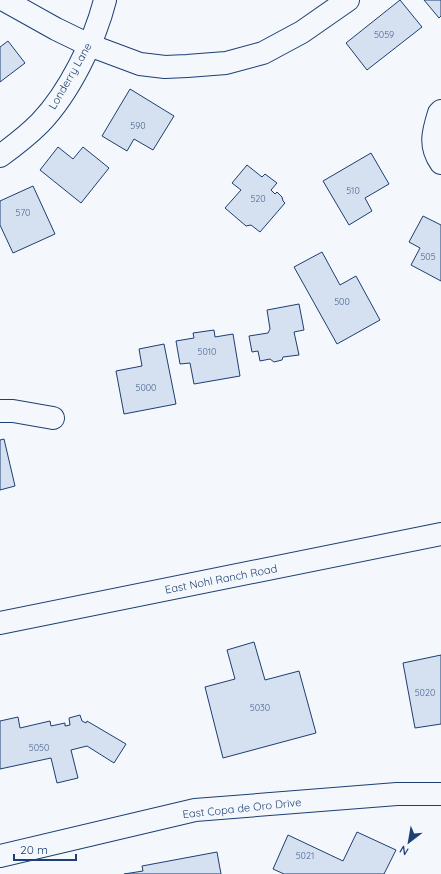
<svg xmlns="http://www.w3.org/2000/svg" width="441" height="874" font-family="Quicksand,sans-serif">
<style>
.building{fill:#d5e0f0;stroke:#1d3f73}
.lines{fill:none;stroke-linecap:round;stroke-linejoin:round}
.minor-casing{stroke:#1d3f73;stroke-width:24}
.major-casing{stroke:#1d3f73;stroke-width:24}
.minor{stroke:#f4f7fb;stroke-width:22}
.major{stroke:#f4f7fb;stroke-width:22}
.labels{text-anchor:middle;stroke-width:3;stroke-linejoin:round;paint-order:stroke}
.number-label{font-size:9px;fill:#4b6792}
.street-label{font-size:11px;fill:#1d3f73;stroke:#f4f7fb}
</style>
<rect width="100%" height="100%" fill="#f4f7fb"/>
<!-- building -->
<g class="building">
<path d="M400,0L422,27L367,70L346,43Z"/>
<path d="M424,0H441V16L439,18Z"/>
<path d="M8,41L25,63L0,82V47Z"/>
<path d="M130,89L174,116L153,150L134,139L127,151L102,136Z"/>
<path d="M58,147L73,159L83,147L109,168L81,203L40,170Z"/>
<path d="M371,153L389,184L365,198L372,211L349,225L323,181Z"/>
<path d="M247,165L262,177L265,174L277,183L271,190L275,194L277,192L282,197L283,201L285,203L260,232L251,225L246,226L225,208L241,190L232,183Z"/>
<path d="M33,186L55,234L13,253L0,225V201Z"/>
<path d="M423,216L441,225V281L411,265L420,248L409,242Z"/>
<path d="M322,252L340,285L356,276L380,320L337,344L294,267Z"/>
<path d="M299,304L304,330L294,332L299,355L283,357L282,360L274,362L270,359L260,361L258,351L252,352L249,336L268,333L270,329L267,310Z"/>
<path d="M214,330L215,337L233,334L240,376L194,384L190,363L180,364L176,341L194,338L193,333Z"/>
<path d="M164,344L176,404L124,414L116,371L142,366L139,349Z"/>
<path d="M4,439L15,486L0,490V440Z"/>
<path d="M254,642L265,680L299,671L316,733L223,758L205,687L235,679L227,650Z"/>
<path d="M441,655V724L415,728L403,663Z"/>
<path d="M80,715L82,721L86,723L87,721L126,744L114,763L87,746L71,750L78,778L57,783L51,758L0,769V721L18,717L20,728L50,721L51,726L65,723V726L70,725L69,718Z"/>
<path d="M357,832L396,850L384,874H284L273,869L288,835L343,861Z"/>
<path d="M217,852L221,874H124L143,871L142,866Z"/>
</g>
<g class="lines">
<!-- minor casing -->
<g class="minor-casing">
<g id="minor">
<path d="M4,0L56,29L89,45L140,64L165,67L187,66L226,63L263,53L302,32L348,0"/>
<path d="M441,111L439,113C433,132 429,146 441,163"/>
<path d="M0,156C14,146 28,135 40,123C69,93 95,40 105,0"/>
<path d="M0,411H13L53,418"/>
<path d="M0,856L195,810L397,794H441"/>
</g>
</g>
<!-- major casing -->
<g class="major-casing">
<path id="major" d="M0,623L441,534"/>
</g>
<!-- minor -->
<use href="#minor" class="minor"/>
<!-- major -->
<use href="#major" class="major"/>
</g>
<g class="labels">
<!-- number labels -->
<g class="number-label">
<text x="384" y="38">5059</text>
<text x="138" y="129">590</text>
<text x="353" y="194">510</text>
<text x="258" y="202">520</text>
<text x="23" y="216">570</text>
<text x="428" y="260">505</text>
<text x="342" y="305">500</text>
<text x="207" y="355">5010</text>
<text x="146" y="391">5000</text>
<text x="425" y="696">5020</text>
<text x="260" y="711">5030</text>
<text x="39" y="751">5050</text>
<text x="305" y="859">5021</text>
</g>
<!-- street labels -->
<g class="street-label">
<text transform="translate(70 76) rotate(-60)" y="4">Londerry Lane</text>
<text transform="translate(221 579) rotate(-11)" y="4">East Nohl Ranch Road</text>
<text transform="translate(242 808) rotate(-6)" y="4">East Copa de Oro Drive</text>
</g>
</g>
<!-- north arrow -->
<g transform="translate(409 842) rotate(211)" stroke="#f4f7fb" stroke-width="3" paint-order="stroke">
<path d="M0-3L7 15L0 10L-7 15Z" fill="#1d3f73"/>
<text y="-6" font-size="11" font-weight="bold" text-anchor="middle" fill="#1d3f73">N</text>
</g>
<!-- scale -->
<path d="M14 854v6h62v-6" fill="none" stroke="#1d3f73" stroke-width="2"/>
<text x="20" y="854" font-size="12" fill="#1d3f73" stroke="#f4f7fb" stroke-width="3" paint-order="stroke">20 m</text>
</svg>
